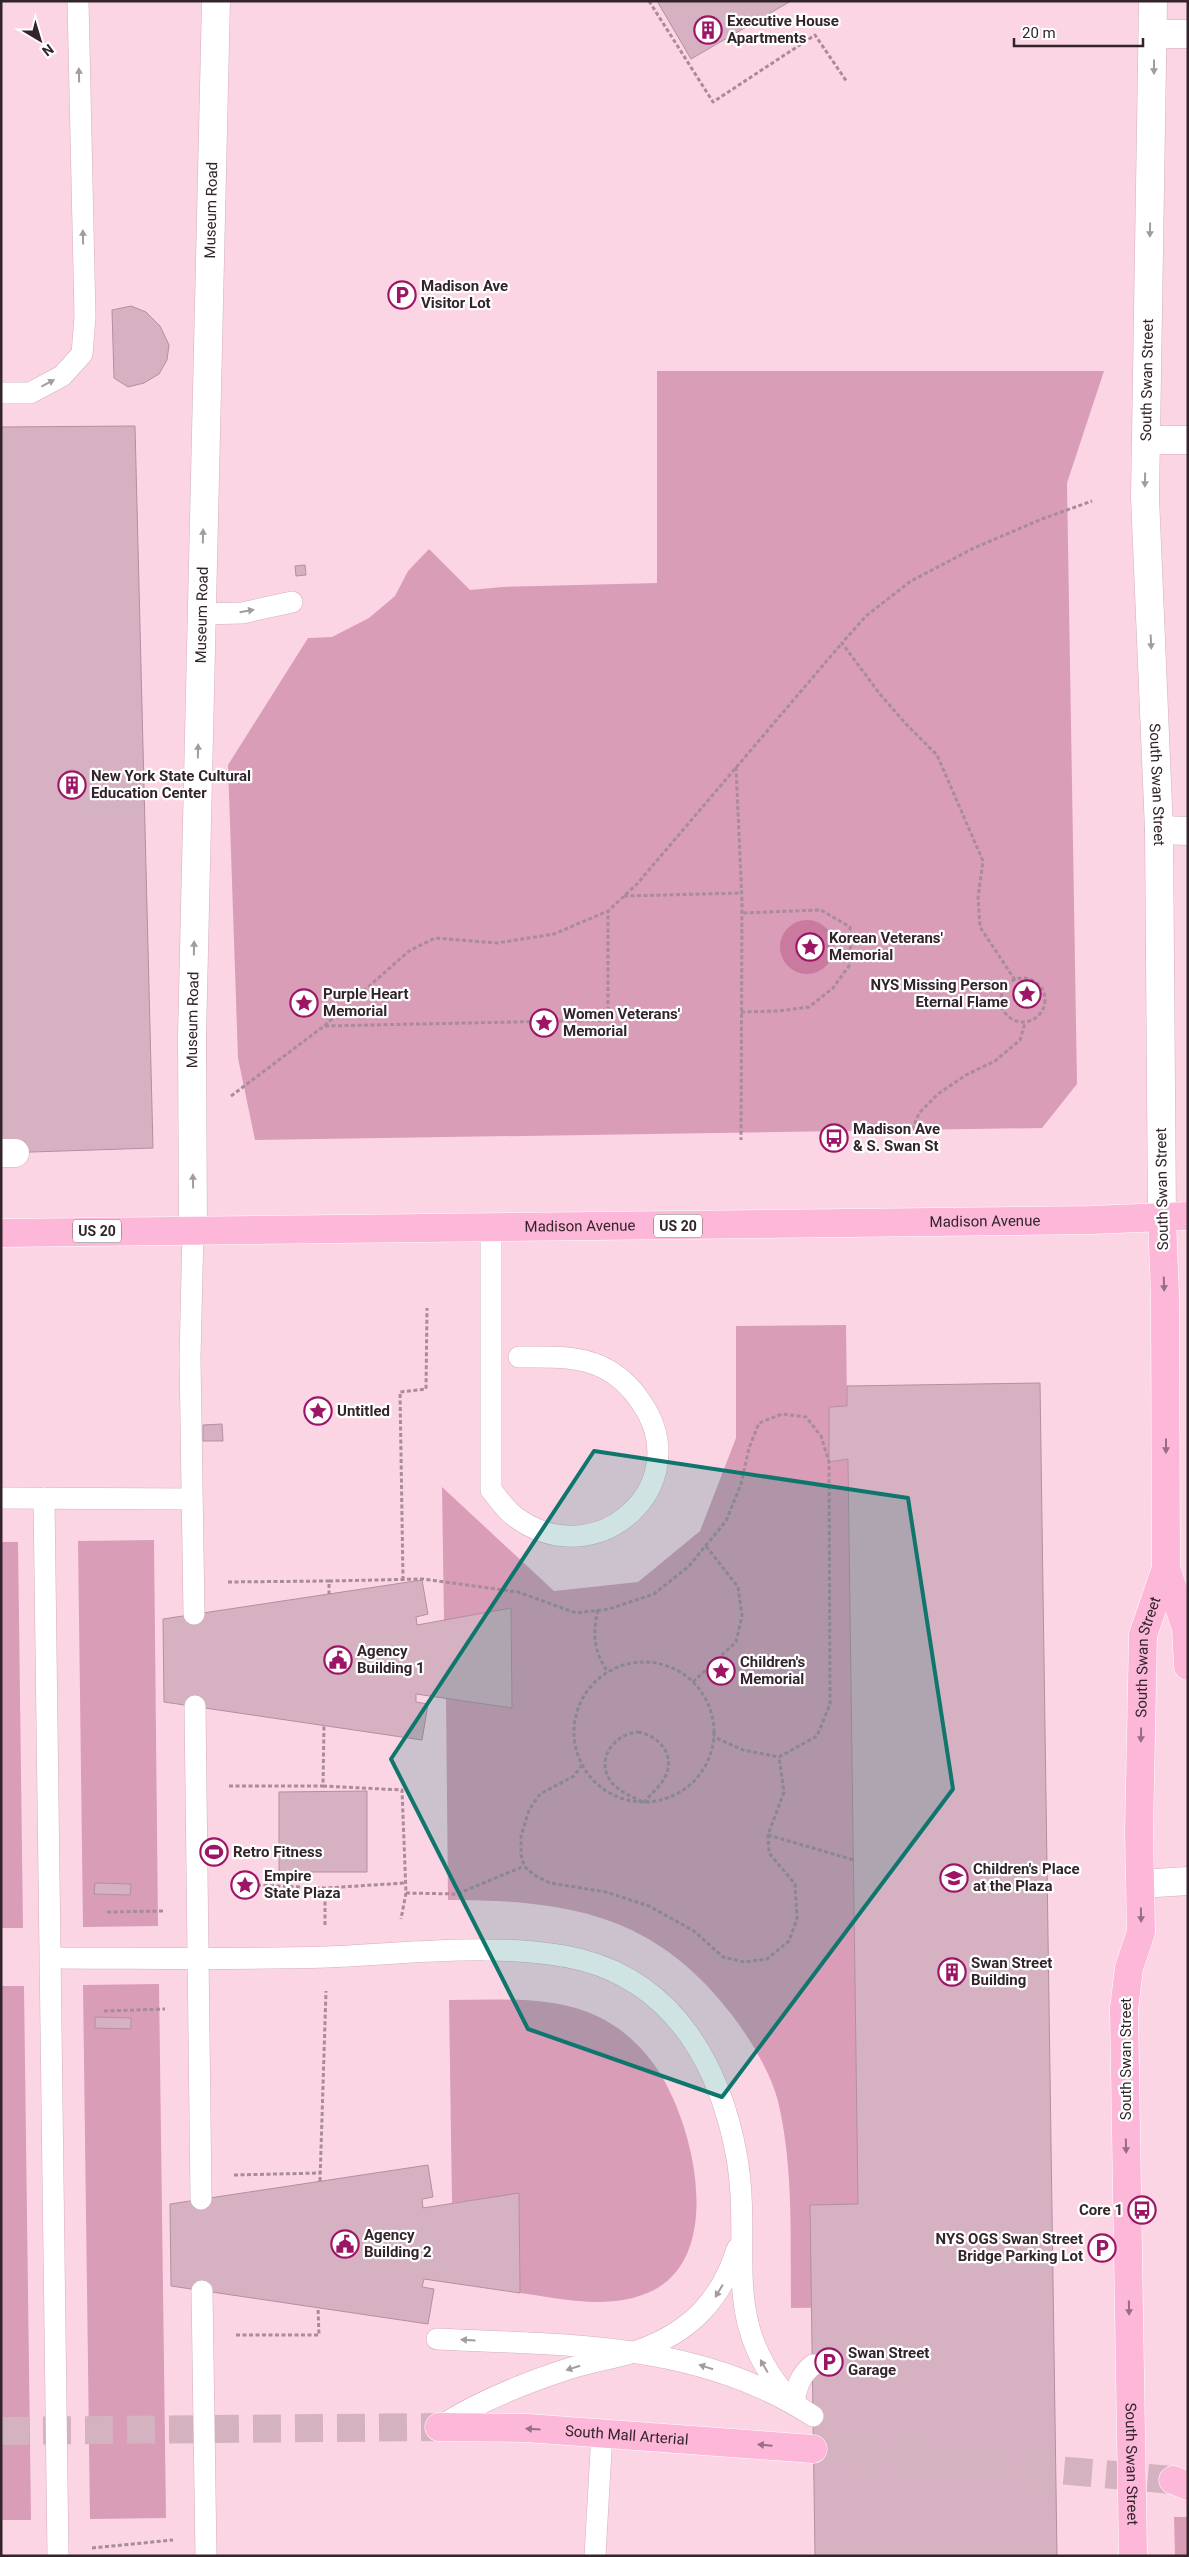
<svg xmlns="http://www.w3.org/2000/svg" width="1189" height="2557" font-family="Roboto,sans-serif">
<style>
.green{fill:#d99db8}
.water{fill:#ca7a9f}
.building{fill:#d6b1c1;stroke:#b38f9f}
.lines{fill:none;stroke-linecap:round;stroke-linejoin:round}
.primary-tunnel{stroke:#d4b2c0;stroke-width:28;stroke-dasharray:28 14;stroke-linecap:butt}
.lane-casing{stroke:#d3aebe;stroke-width:22}
.street-casing{stroke:#d3aebe;stroke-width:29}
.secondary-casing{stroke:#d3aebe;stroke-width:29}
.primary-casing{stroke:#fff;stroke-width:29}
.path{stroke:#a88c97;stroke-width:3;stroke-dasharray:4 2.5;stroke-linecap:butt}
.lane{stroke:#fff;stroke-width:21}
.street{stroke:#fff;stroke-width:28}
.secondary{stroke:#fff;stroke-width:28}
.primary{stroke:#fcb7d9;stroke-width:28}
.primary-bridge-casing{stroke:#fff;stroke-width:29;stroke-linecap:butt}
.primary-bridge{stroke:#fcb7d9;stroke-width:28}
.oneway{fill:#a39c9f}
.oneway2{fill:#976e82}
.marked{fill:#0f766e;fill-opacity:0.2;stroke:#0f766e;stroke-width:4;stroke-linejoin:round}
.labels{text-anchor:middle;stroke-width:4.5;stroke-linejoin:round;paint-order:stroke}
.shield{fill:#fff;stroke:#70666a;stroke-width:1}
.shield-label{font-size:14px;font-weight:bold;fill:#32242a}
.poi-label{font-size:15px;font-weight:bold;fill:#32242a;stroke:#fff;text-anchor:start}
.street-label{font-size:15px;fill:#32242a;stroke:#fff}
</style>
<rect width="100%" height="100%" fill="#fcd5e5"/>
<!-- green -->
<g class="green">
<path d="M657,371H1104L1067,483L1077,1084L1042,1128L255,1140L238,1058L228,765L308,638L332,637L369,618L395,596L408,571L429,549L470,590L502,587L657,583Z"/>
<path d="M846,1325L847,1406L829,1407L830,1460L848,1459L860,2307L791,2308C790,2239 794,2169 778,2101C770,2071 750,2039 732,2015C655,1914 568,1900 448,1900L446,1698L512,1708L511,1609L444,1621L442,1487L554,1591L638,1582L700,1531L736,1438V1326Z"/>
<path d="M154,1540L158,1926L83,1927L78,1541Z"/>
<path d="M1,1542H18L23,1928H1Z"/>
<path d="M159,1984L166,2518L90,2519L83,1985Z"/>
<path d="M1,1986H24L31,2520H1Z"/>
<path d="M449,2000C499,2000 553,1995 599,2017C620,2027 639,2044 653,2063C692,2115 727,2252 654,2290C613,2311 563,2299 520,2293L519,2194L452,2203Z"/>
<path d="M1174,2517H1188V2556H1175Z"/>
</g>
<!-- water -->
<circle class="water" cx="807" cy="947" r="27"/>
<!-- building -->
<g class="building">
<path d="M657,1H791L691,59Z"/>
<path d="M131,306L146,312L160,326L169,345L167,360L159,374L144,383L128,387L114,378L112,310Z"/>
<path d="M135,426L153,1148L1,1153V427Z"/>
<path d="M305,565L306,575L296,576L295,566Z"/>
<path d="M1040,1383L1057,2556H815L810,2205L858,2204L848,1459L829,1462V1407L847,1406V1386Z"/>
<path d="M222,1424L223,1441H203V1425Z"/>
<path d="M422,1580L428,1614L416,1617L417,1625L511,1608L512,1708L416,1694V1702L428,1704L422,1740L164,1702L163,1619Z"/>
<path d="M367,1791V1872H279V1792Z"/>
<path d="M95,1883L131,1884L130,1895L94,1894Z"/>
<path d="M95,2017L131,2018V2029L95,2028Z"/>
<path d="M428,2165L433,2197L422,2199L423,2208L519,2193L520,2293L424,2279L422,2287L434,2289L428,2324L171,2286L170,2204Z"/>
</g>
<g class="lines">
<!-- primary-tunnel -->
<g class="primary-tunnel">
<path d="M1,2431L439,2427"/>
<path d="M813,2449L1173,2480"/>
</g>
<!-- lane casing -->
<g class="lane-casing">
<g id="lane">
<path d="M1,393H30L62,376L82,354L85,317L78,1"/>
<path d="M202,614L242,613L292,602"/>
<path d="M491,1228V1490C498,1498 505,1509 514,1516C596,1578 699,1485 641,1402C631,1387 619,1375 602,1367C578,1355 546,1357 519,1357"/>
<path d="M193,1230L190,1358L194,1614"/>
<path d="M1,1498L192,1499"/>
<path d="M44,1498L58,2556"/>
<path d="M195,1706L201,2199"/>
<path d="M51,1958C143,1958 235,1960 327,1957C405,1954 508,1941 582,1960C677,1985 721,2069 737,2158C753,2255 717,2323 794,2404"/>
<path d="M202,2291L206,2556"/>
<path d="M437,2339C569,2345 699,2342 813,2416"/>
<path d="M794,2404C796,2388 800,2375 813,2365"/>
<path d="M439,2427C479,2401 524,2383 571,2368C593,2361 616,2358 637,2351C689,2333 721,2301 737,2249"/>
<path d="M595,2556L602,2433"/>
</g>
</g>
<!-- street casing -->
<g class="street-casing">
<g id="street">
<path d="M1153,34H1188"/>
<path d="M1146,440H1188"/>
<path d="M1159,830L1188,831"/>
<path d="M1,1153H15"/>
<path id="s1" d="M193,1230L192,1038L216,1"/>
<path d="M1140,1884L1188,1881"/>
</g>
</g>
<!-- secondary casing -->
<g class="secondary-casing">
<g id="secondary">
<path id="s2" d="M1153,1L1145,497L1159,830L1162,1218"/>
</g>
</g>
<!-- primary casing -->
<g class="primary-casing">
<g id="primary">
<path d="M1162,1218L1165,1296L1166,1568L1186,1628L1188,1666"/>
<path id="s3" d="M1,1233L1092,1220L1188,1216"/>
<path id="s4" d="M1124,2009L1129,1968L1141,1932L1139,1832L1143,1635L1166,1568"/>
<path id="s5" d="M439,2427L527,2428L813,2449"/>
<path d="M1173,2480L1188,2486"/>
</g>
</g>
<!-- path -->
<g class="path">
<path d="M649,1L713,102L815,35L847,82"/>
<path d="M736,767L742,901L741,1140"/>
<path d="M624,896L741,893"/>
<circle cx="1023" cy="1000" r="22"/>
<path d="M1015,980L980,927L978,898L983,861L937,755L905,723L879,693L842,643L866,616L911,581L974,548L1042,519L1092,501"/>
<path d="M741,1012L778,1011L809,1007L833,988L851,963L850,927L821,910L742,913"/>
<path d="M325,1026L608,1020V911"/>
<path d="M231,1096L324,1026L409,951L435,938L497,943L554,934L608,911L637,884L842,643"/>
<path d="M910,1136L919,1113L938,1094L966,1075L995,1061L1020,1040L1025,1023"/>
<path d="M403,1580L400,1392L426,1389L427,1308"/>
<path d="M329,1581L423,1579L518,1592L576,1613L609,1609L654,1594L689,1566L726,1521L741,1484L749,1448L759,1423L782,1414L806,1417L821,1436L829,1462L830,1704L817,1736L779,1757L743,1750L714,1737"/>
<path d="M228,1582L329,1581V1594"/>
<path d="M598,1610C592,1633 594,1653 608,1672"/>
<circle cx="644" cy="1732" r="70"/>
<path d="M693,1682L736,1642L742,1616L738,1587L706,1546"/>
<path d="M638,1732C660,1736 677,1756 664,1779C659,1788 650,1794 644,1803C634,1797 622,1793 614,1785C593,1763 612,1734 638,1732Z"/>
<path d="M582,1765L574,1776L540,1794L529,1810L521,1836V1855L524,1866L534,1875L550,1883L606,1892L649,1906L694,1931L723,1957L744,1962L767,1959L789,1941L797,1919L795,1884L769,1853L768,1835L784,1792L779,1757"/>
<path d="M229,1786H323L324,1725"/>
<path d="M323,1786L402,1790L406,1893L401,1919"/>
<path d="M768,1835L854,1860"/>
<path d="M231,1884L325,1888L405,1883"/>
<path d="M406,1893L457,1894L524,1866"/>
<path d="M107,1912L164,1911"/>
<path d="M325,1925V1888"/>
<path d="M104,2011L165,2009"/>
<path d="M234,2175L320,2173"/>
<path d="M320,2181L326,1991"/>
<path d="M236,2335H319L318,2308"/>
<path d="M92,2548L173,2540"/>
</g>
<!-- lane -->
<use href="#lane" class="lane"/>
<!-- street -->
<use href="#street" class="street"/>
<!-- secondary -->
<use href="#secondary" class="secondary"/>
<!-- primary -->
<use href="#primary" class="primary"/>
<!-- primary-bridge casing -->
<g class="primary-bridge-casing">
<g id="primary-bridge">
<path id="s6" d="M1124,2009L1133,2556"/>
</g>
</g>
<!-- primary-bridge -->
<use href="#primary-bridge" class="primary-bridge"/>
</g>
<!-- one-way arrows -->
<defs><path id="oneway-solid" d="M-6-.8H1V-3.2L6.5 0L1 3.2V.8H-6Z" transform="scale(1.25)"/></defs>
<g class="oneway">
<use href="#oneway-solid" transform="translate(1154 67) rotate(90)"/>
<use href="#oneway-solid" transform="translate(79 75) rotate(-91)"/>
<use href="#oneway-solid" transform="translate(1150 230) rotate(91)"/>
<use href="#oneway-solid" transform="translate(83 237) rotate(-91)"/>
<use href="#oneway-solid" transform="translate(48 383) rotate(-28)"/>
<use href="#oneway-solid" transform="translate(1145 480) rotate(91)"/>
<use href="#oneway-solid" transform="translate(203 536) rotate(-89)"/>
<use href="#oneway-solid" transform="translate(247 611) rotate(-10)"/>
<use href="#oneway-solid" transform="translate(1151 642) rotate(87)"/>
<use href="#oneway-solid" transform="translate(198 751) rotate(-89)"/>
<use href="#oneway-solid" transform="translate(194 948) rotate(-89)"/>
<use href="#oneway-solid" transform="translate(193 1181) rotate(-91)"/>
<use href="#oneway-solid" transform="translate(719 2291) rotate(121)"/>
<use href="#oneway-solid" transform="translate(468 2340) rotate(-177)"/>
<use href="#oneway-solid" transform="translate(764 2366) rotate(-120)"/>
<use href="#oneway-solid" transform="translate(706 2367) rotate(-163)"/>
<use href="#oneway-solid" transform="translate(573 2368) rotate(162)"/>
</g>
<g class="oneway2">
<use href="#oneway-solid" transform="translate(1164 1284) rotate(88)"/>
<use href="#oneway-solid" transform="translate(1166 1446) rotate(90)"/>
<use href="#oneway-solid" transform="translate(1141 1735) rotate(91)"/>
<use href="#oneway-solid" transform="translate(1141 1915) rotate(89)"/>
<use href="#oneway-solid" transform="translate(1126 2146) rotate(89)"/>
<use href="#oneway-solid" transform="translate(1129 2308) rotate(89)"/>
<use href="#oneway-solid" transform="translate(533 2429) rotate(-177)"/>
<use href="#oneway-solid" transform="translate(765 2445) rotate(-175)"/>
</g>
<!-- marked area -->
<path class="marked" d="M594,1451L908,1498L953,1789L722,2097L528,2029L391,1759Z"/>
<!-- icons -->
<defs>
<g id="building-ring" transform="scale(1.4375)"><circle r="9.5" fill="#fff" stroke="#9d1666" stroke-width="1.5"/><path d="M-4-6H4V6H1V3H-1V6H-4ZM-2.5-4.3h1.7v1.8h-1.7ZM.8-4.3h1.7v1.8H.8ZM-2.5-1h1.7V.8h-1.7ZM.8-1h1.7V.8H.8Z" fill="#9d1666"/></g>
<g id="parking-ring" transform="scale(1.4375)"><circle r="9.5" fill="#fff" stroke="#9d1666" stroke-width="1.5"/><path d="M-3.5-5.5H1a3.5 3.5 0 0 1 0 7H-1V5.5H-3.5ZM-1-3.4V-.6H.8a1.4 1.4 0 0 0 0-2.8Z" fill="#9d1666"/></g>
<g id="sight-ring" transform="scale(1.4375)"><circle r="9.5" fill="#fff" stroke="#9d1666" stroke-width="1.5"/><path d="M0-6L1.8-2.2L6-1.7L2.9 1.2L3.7 5.4L0 3.3L-3.7 5.4L-2.9 1.2L-6-1.7L-1.8-2.2Z" fill="#9d1666"/></g>
<g id="bus-ring" transform="scale(1.4375)"><circle r="9.5" fill="#fff" stroke="#9d1666" stroke-width="1.5"/><path d="M-5-6H5V4H4V6H2V4H-2V6H-4V4H-5ZM-3.5-4V0h7V-4ZM-3.5 1.2v1.5H-2V1.2ZM2 1.2v1.5H3.5V1.2Z" fill="#9d1666"/></g>
<g id="civic-ring" transform="scale(1.4375)"><circle r="9.5" fill="#fff" stroke="#9d1666" stroke-width="1.5"/><path d="M-.6-6.5H3V-4.5H.6V-3L4-1V1h2V6H-6V1h2V-1L-.6-3ZM-1.2 2.5V6h2.4V2.5Z" fill="#9d1666"/></g>
<g id="stadium-ring" transform="scale(1.4375)"><circle r="9.5" fill="#fff" stroke="#9d1666" stroke-width="1.5"/><path d="M0-5a6.5 5 0 1 0 0 10a6.5 5 0 1 0 0-10ZM-3.5-1.8h7v3.6h-7Z" fill="#9d1666"/></g>
<g id="school-ring" transform="scale(1.4375)"><circle r="9.5" fill="#fff" stroke="#9d1666" stroke-width="1.5"/><path d="M0-5L7-2L0 1L-7-2ZM-4 1L0 2.5L4 1V4Q0 6-4 4Z" fill="#9d1666"/></g>
</defs>
<g fill-rule="evenodd">
<use href="#building-ring" x="708" y="30"/>
<use href="#parking-ring" x="402" y="295"/>
<use href="#building-ring" x="72" y="785"/>
<use href="#sight-ring" x="810" y="947"/>
<use href="#sight-ring" x="1027" y="994"/>
<use href="#sight-ring" x="304" y="1003"/>
<use href="#sight-ring" x="544" y="1023"/>
<use href="#bus-ring" x="834" y="1138"/>
<use href="#sight-ring" x="318" y="1411"/>
<use href="#civic-ring" x="338" y="1660"/>
<use href="#sight-ring" x="721" y="1671"/>
<use href="#stadium-ring" x="214" y="1852"/>
<use href="#school-ring" x="954" y="1878"/>
<use href="#sight-ring" x="245" y="1885"/>
<use href="#building-ring" x="952" y="1972"/>
<use href="#bus-ring" x="1142" y="2210"/>
<use href="#civic-ring" x="345" y="2244"/>
<use href="#parking-ring" x="1102" y="2248"/>
<use href="#parking-ring" x="829" y="2362"/>
</g>
<g class="labels">
<!-- shield labels -->
<g class="shield">
<rect x="654" y="1214.5" width="48" height="23" rx="4"/>
<rect x="73" y="1219.5" width="48" height="23" rx="4"/>
</g>
<g class="shield-label">
<text x="678" y="1231">US 20</text>
<text x="97" y="1236">US 20</text>
</g>
<!-- poi labels -->
<g class="poi-label">
<text x="727" y="26">Executive House<tspan x="727" dy="17">Apartments</tspan></text>
<text x="421" y="291">Madison Ave<tspan x="421" dy="17">Visitor Lot</tspan></text>
<text x="91" y="781">New York State Cultural<tspan x="91" dy="17">Education Center</tspan></text>
<text x="829" y="943">Korean Veterans'<tspan x="829" dy="17">Memorial</tspan></text>
<text x="1008" y="990" text-anchor="end">NYS Missing Person<tspan x="1008" dy="17">Eternal Flame</tspan></text>
<text x="323" y="999">Purple Heart<tspan x="323" dy="17">Memorial</tspan></text>
<text x="563" y="1019">Women Veterans'<tspan x="563" dy="17">Memorial</tspan></text>
<text x="853" y="1134">Madison Ave<tspan x="853" dy="17">&amp; S. Swan St</tspan></text>
<text x="337" y="1416">Untitled</text>
<text x="357" y="1656">Agency<tspan x="357" dy="17">Building 1</tspan></text>
<text x="740" y="1667">Children's<tspan x="740" dy="17">Memorial</tspan></text>
<text x="233" y="1857">Retro Fitness</text>
<text x="973" y="1874">Children's Place<tspan x="973" dy="17">at the Plaza</tspan></text>
<text x="264" y="1881">Empire<tspan x="264" dy="17">State Plaza</tspan></text>
<text x="971" y="1968">Swan Street<tspan x="971" dy="17">Building</tspan></text>
<text x="1123" y="2215" text-anchor="end">Core 1</text>
<text x="364" y="2240">Agency<tspan x="364" dy="17">Building 2</tspan></text>
<text x="1083" y="2244" text-anchor="end">NYS OGS Swan Street<tspan x="1083" dy="17">Bridge Parking Lot</tspan></text>
<text x="848" y="2358">Swan Street<tspan x="848" dy="17">Garage</tspan></text>
</g>
<!-- street labels -->
<g class="street-label">
<text dy="5" stroke="none"><textPath href="#s1" startOffset="1020">Museum Road</textPath></text>
<text transform="translate(1147 380) rotate(-89)" y="5">South Swan Street</text>
<text dy="5" stroke="none"><textPath href="#s1" startOffset="615">Museum Road</textPath></text>
<text dy="5" stroke="none"><textPath href="#s2" startOffset="784">South Swan Street</textPath></text>
<text dy="5" stroke="none"><textPath href="#s1" startOffset="210">Museum Road</textPath></text>
<text transform="translate(1162 1189) rotate(-91)" y="5">South Swan Street</text>
<text dy="5" stroke="none"><textPath href="#s3" startOffset="984">Madison Avenue</textPath></text>
<text dy="5" stroke="none"><textPath href="#s3" startOffset="579">Madison Avenue</textPath></text>
<text dy="5" stroke="none"><textPath href="#s4" startOffset="355">South Swan Street</textPath></text>
<text transform="translate(1126 2059) rotate(-90)" y="5">South Swan Street</text>
<text dy="5" stroke="none"><textPath href="#s5" startOffset="188">South Mall Arterial</textPath></text>
<text dy="5" stroke="none"><textPath href="#s6" startOffset="455">South Swan Street</textPath></text>
</g>
</g>
<!-- border -->
<rect width="1189" height="2557" fill="none" stroke="#32242a" stroke-width="5"/>
<!-- north arrow -->
<g transform="translate(40 40) rotate(142)" stroke="#ffffff" stroke-width="4" paint-order="stroke">
<path d="M0-4L9 19L0 12L-9 19Z" fill="#32242a"/>
<text y="-8" font-size="14" font-weight="bold" text-anchor="middle" fill="#32242a">N</text>
</g>
<!-- scale -->
<path d="M1014 38v8h129v-8" fill="none" stroke="#32242a" stroke-width="2.5"/>
<text x="1022" y="38" font-size="15" fill="#32242a" stroke="#ffffff" stroke-width="4" paint-order="stroke">20 m</text>
</svg>
